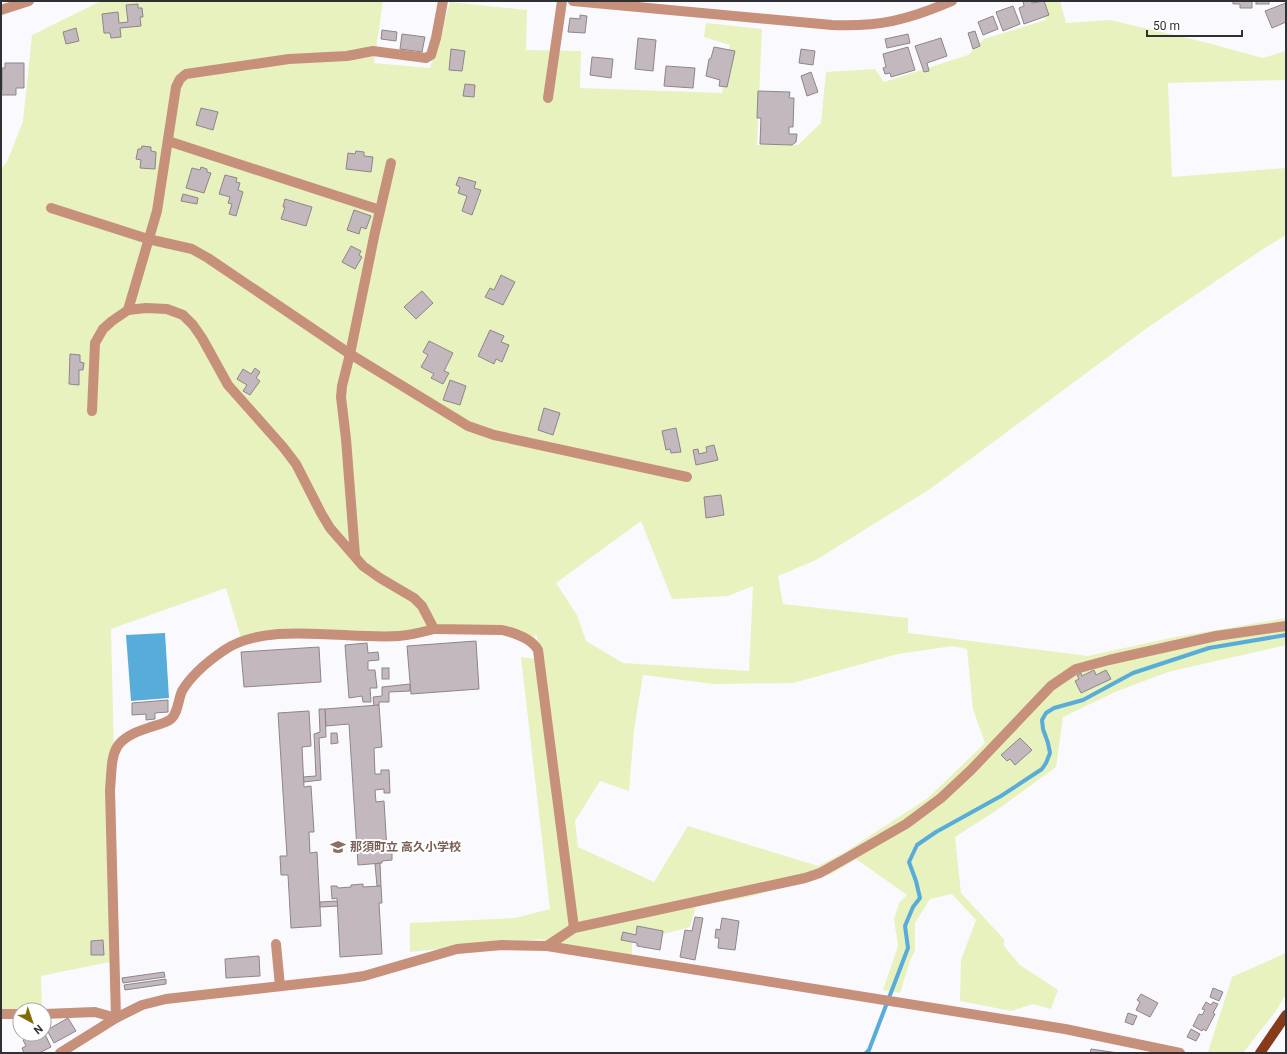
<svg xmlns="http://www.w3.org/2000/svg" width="1287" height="1054" font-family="Roboto,'Noto Sans JP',sans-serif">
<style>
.green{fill:#e7f2be;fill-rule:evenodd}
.water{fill:#58acd9}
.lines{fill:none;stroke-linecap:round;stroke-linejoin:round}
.stream{stroke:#58acd9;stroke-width:4}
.building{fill:#c2b8bd;stroke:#8e8589}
.minor{stroke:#c7907a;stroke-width:10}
.major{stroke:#863c1a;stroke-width:10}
.labels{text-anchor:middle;stroke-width:4;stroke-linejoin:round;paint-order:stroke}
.education-label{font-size:12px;font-weight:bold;fill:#785e54;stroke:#fff;text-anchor:start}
</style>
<rect width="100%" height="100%" fill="#fafafe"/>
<!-- green -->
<g class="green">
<path d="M101,1H383L374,63L430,68L450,2L527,10L526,50L581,51L580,88L722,93L730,45L704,37L706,23L762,29L757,145H798L821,123L826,72L875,69L884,82L968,55L984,39L1046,20L1040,1H1060L1066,23L1110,20L1204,42L1263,58L1286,51V80L1168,83L1172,177L1286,168V235L1260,251L1147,328L930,489L816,560L778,576L783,604L908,618V633L1088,656L1175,637L1286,618V645L1168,672L1115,692L1063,717L1056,767L997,810L955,837L961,893L1004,939V946L1020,965L1058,990L1051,1009L1033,1004L1011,1011L960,1001L961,960L976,920L952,894L930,899L915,923V951L910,961L900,993L883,990L898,946L894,919L899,903L907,895L856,859L831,874L749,897L696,906L690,927L632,942V956L567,946L540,939L410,952V923L515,918L550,909L521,657L543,660L536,634L529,645L506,635L432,633L241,638L226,588L111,629L119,960L41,976L42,1009H1V169L7,162L23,121L32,35ZM641,521L672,599L728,596L753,586L749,671L623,663L586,641L577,615L556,583ZM953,646L967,649L973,709L985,743L928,798L845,852L818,866L688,826L654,882L578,847L575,821L600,781L629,791L634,730L643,675L714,684L793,683L898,654Z"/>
<path d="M1286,953V994L1276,1011L1243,1053L1208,1052L1232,977Z"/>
</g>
<!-- water -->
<path class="water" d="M165,633L169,698L131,701L126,635Z"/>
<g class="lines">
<!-- stream -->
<path class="stream" d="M866,1053L869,1050L908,948L905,926L913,907L920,898L916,881L909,862L917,845L936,832L1001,796L1042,769L1046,763L1050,753L1048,743L1043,729L1042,720L1046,713L1054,708L1083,700L1133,673L1209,648L1286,635"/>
</g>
<!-- building -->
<g class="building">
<path d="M1023,1H1032V3L1044,1L1049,15L1024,24L1019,8L1024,6Z"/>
<path d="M1233,1H1252V8H1240V4H1233Z"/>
<rect x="1256" y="1" width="13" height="3"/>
<path d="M1286,3V22L1272,28L1265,11Z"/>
<path d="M138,4V8H142L143,17H140L141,26L120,28L121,37L111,38L110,33H104L102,14L118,12L119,23L128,22L126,5Z"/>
<path d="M1013,6L1020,24L1003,31L996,12Z"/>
<path d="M580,15L587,16L585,33L568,32L570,18L580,19Z"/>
<path d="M993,16L998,29L983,35L978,22Z"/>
<path d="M76,28L79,41L66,44L63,32Z"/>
<path d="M382,30L397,32L396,41L381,39Z"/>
<path d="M975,31L980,46L973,49L968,33Z"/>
<path d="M402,34L425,37L422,52L400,49Z"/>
<path d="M908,34L910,43L887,48L885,39Z"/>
<path d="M638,38L656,40L653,71L635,69Z"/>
<path d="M941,38L947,56L927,63L929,71L924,72L915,46Z"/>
<path d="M714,47L735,51L727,87L719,86L720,80L706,76L709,59L711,58Z"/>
<path d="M908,47L915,70L891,77L890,73L885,74L883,68L886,67L883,54Z"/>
<path d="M451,49L465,51L462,71L449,70Z"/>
<path d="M801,49L815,51L813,65L799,63Z"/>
<path d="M592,57L613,59L611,78L590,75Z"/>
<path d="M5,63H24V88H16V95H1V90H2V68H5Z"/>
<path d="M666,66L695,68L693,88L664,86Z"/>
<path d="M811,72L818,92L807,96L801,76Z"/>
<path d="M465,84L475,85L474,97L463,96Z"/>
<path d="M758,91L790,92L789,98H794L793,127H789V134H797L796,142L792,145L760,144L761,118H757Z"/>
<path d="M201,108L218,112L213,130L196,125Z"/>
<path d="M142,146L151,147V151L156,152L155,169L140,168L141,160L136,159L138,149H141Z"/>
<path d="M356,151L364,152V156L373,157L371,172L346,169L348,153L355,154Z"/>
<path d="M201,167L207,169V172L211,173L204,193L186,188L192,168L200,170Z"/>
<path d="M225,175L237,178L236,182L240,183L238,190L243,192L236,216L229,214L232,204L228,203L230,197L219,194Z"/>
<path d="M459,177L476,182L474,188L481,190L472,215L462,211L467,196L458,193L460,187L456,185Z"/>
<path d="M183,194L198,198L197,204L181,201Z"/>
<path d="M285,199L312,207L306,226L281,219L285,207H283Z"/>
<path d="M354,210L371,216L366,229L361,227L359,234L347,230Z"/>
<path d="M351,246L361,251L359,255L362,257L355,269L342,262Z"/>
<path d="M501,275L515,282L503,305L485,297L490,288L494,290Z"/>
<path d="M422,291L433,303L416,319L404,307Z"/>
<path d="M490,330L504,336L501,342L509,345L502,362L496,359L494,364L478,356Z"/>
<path d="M429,341L453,353L444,371L449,373L443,384L431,378L434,374L421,367L428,355L423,352Z"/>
<path d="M70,354L80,355V362L84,363L83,370H79V385L69,384Z"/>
<path d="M255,368L260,372L256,378L260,381L250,395L243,391L247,385L237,379L243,369L251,374Z"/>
<path d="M450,380L466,386L460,405L443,400Z"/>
<path d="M544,408L560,413L553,435L538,430Z"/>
<path d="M676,428L681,452L671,453L670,449L666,450L662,431Z"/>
<path d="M714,445L718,460L696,465L693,450L698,449L699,454L707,452L706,447Z"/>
<path d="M721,495L724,515L706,518L704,497Z"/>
<path d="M476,641L479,689L411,694L407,646Z"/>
<path d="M367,643L368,653L378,652L379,660L368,661V670H375L377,688H370L371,702H363L362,696L349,698L345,645Z"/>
<path d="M319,647L321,682L244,687L241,652Z"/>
<rect x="382" y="668" width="7" height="11"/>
<path d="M1094,670L1096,675L1106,670L1111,679L1081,693L1075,681L1079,679L1077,675L1081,673L1082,676Z"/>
<path d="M410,684V691L389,692V702H379V705L374,706L373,697L382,696V687Z"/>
<path d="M168,700V712L155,713V719L146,720V714L132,715V703Z"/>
<path d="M379,705L382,747L374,748L375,774H381V770H389L390,793H384V789L375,790L376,802L384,801L387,851H392V860L382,861V863L358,865L349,724L326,726L325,709Z"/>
<path d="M319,709H325L326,737L319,738L321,780L304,782L303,777L316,776L314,734L320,732Z"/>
<path d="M309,711L311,746L302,747L304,787L311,786L314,832H309L310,853L317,852L321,926L291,928L288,875H281L280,856H287L278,713Z"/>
<path d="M331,733H337L338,743L331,744Z"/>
<path d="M1020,738L1032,750L1015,765L1010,759L1007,761L1001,755Z"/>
<path d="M380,863L381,886H377L375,864Z"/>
<path d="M363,884V887L381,886L382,903H379L382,954L340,957L337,898L332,899L331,886H337L338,888L351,887V885Z"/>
<path d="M337,901L338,906L320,907V902Z"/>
<path d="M695,917L703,918L695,960L680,957L685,930L692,931Z"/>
<path d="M722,918L739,921L735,950L718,948L719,938H715L716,929L720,930Z"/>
<path d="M637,926L663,931L660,950L637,946V943L621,940L623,932L636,935Z"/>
<path d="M103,940L104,955H91V941Z"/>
<path d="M259,956L260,976L226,978L225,959Z"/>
<path d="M164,972L165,977L123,983L122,978Z"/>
<path d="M166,979V984L125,990L124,985Z"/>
<path d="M1213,988L1223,992L1219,1001L1210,997Z"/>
<path d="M1141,994L1158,1003L1150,1017L1136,1010L1140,1002L1137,1000Z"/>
<path d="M1206,1002L1211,1005L1213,1002L1218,1004L1213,1013L1215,1014L1206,1031L1203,1029L1202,1031L1193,1026L1199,1014L1202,1015L1205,1010L1202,1009Z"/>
<path d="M1128,1013L1137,1016L1133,1025L1125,1022Z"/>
<path d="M68,1018L76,1031L54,1043L47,1030Z"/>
<path d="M1191,1029L1200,1034L1196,1041L1187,1037Z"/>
<path d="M44,1032L51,1047L39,1053H24L22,1048L26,1046L23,1040L35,1034H44Z"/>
<path d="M1091,1049L1118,1053H1090Z"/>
</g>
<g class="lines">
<!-- minor -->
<g class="minor">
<path d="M573,1L832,25C879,27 908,20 952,1"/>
<path d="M1,10L29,1"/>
<path d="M548,98L562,1"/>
<path d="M168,141L380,210"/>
<path d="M51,208L148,239L192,249L208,258L350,354L468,426L494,435L687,477"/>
<path d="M128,310L157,211L176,87L180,79L186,74L289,59L347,56L373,51L426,58L431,55L436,38L443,1"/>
<path d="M92,411L95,343L103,329L112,321L128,310L146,308L167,309L183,315L193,325L202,338L228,385L283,447L296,464L321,513L330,528L363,566L380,578L414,598L422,606L434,629L502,630C515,633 531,638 538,650L574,928"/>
<path d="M355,555L346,439L341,397L342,386L350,354L375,232L391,163"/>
<path d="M276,944L280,986"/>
<path d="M547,946L574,928L805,878L820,873L845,859L906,824L941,798L971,770L1051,686L1076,669L1109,660L1216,636L1286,626"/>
<path d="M1,1014H20"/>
<path d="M44,1014L95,1012L116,1018L110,790C113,754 109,740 148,728C155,725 165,724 171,719C178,713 178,700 182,691C192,674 207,662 223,651C266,620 348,640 399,636C411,635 423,632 434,629"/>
<path d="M60,1053L116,1018L142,1005L166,999L344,979L364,976L457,949L502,945L547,946L1065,1029L1180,1053"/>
</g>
<!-- major -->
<path class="major" d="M1260,1053L1286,1015"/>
</g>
<!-- icons -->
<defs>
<g id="school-bare" transform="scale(1.2)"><path d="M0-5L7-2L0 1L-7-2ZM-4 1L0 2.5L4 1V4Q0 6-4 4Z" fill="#8d6e63" stroke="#fff" stroke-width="2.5" paint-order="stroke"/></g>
</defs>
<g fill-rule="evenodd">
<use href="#school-bare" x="338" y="847"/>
</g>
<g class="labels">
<!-- education labels -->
<g class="education-label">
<text x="350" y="851">那須町立 高久小学校</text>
</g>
</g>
<!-- border -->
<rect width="1287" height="1054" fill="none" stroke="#2f3033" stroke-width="4"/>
<!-- north arrow -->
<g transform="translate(32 1022) rotate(140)"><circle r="19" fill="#ffffff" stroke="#acacad"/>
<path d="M0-3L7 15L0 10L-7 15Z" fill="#836a03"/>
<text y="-6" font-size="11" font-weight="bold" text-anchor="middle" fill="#2f3033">N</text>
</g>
<!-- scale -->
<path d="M1147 30v6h95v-6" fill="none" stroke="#2f3033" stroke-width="2"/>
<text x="1153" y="30" font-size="12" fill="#2f3033" stroke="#ffffff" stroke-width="3" paint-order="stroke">50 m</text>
</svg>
